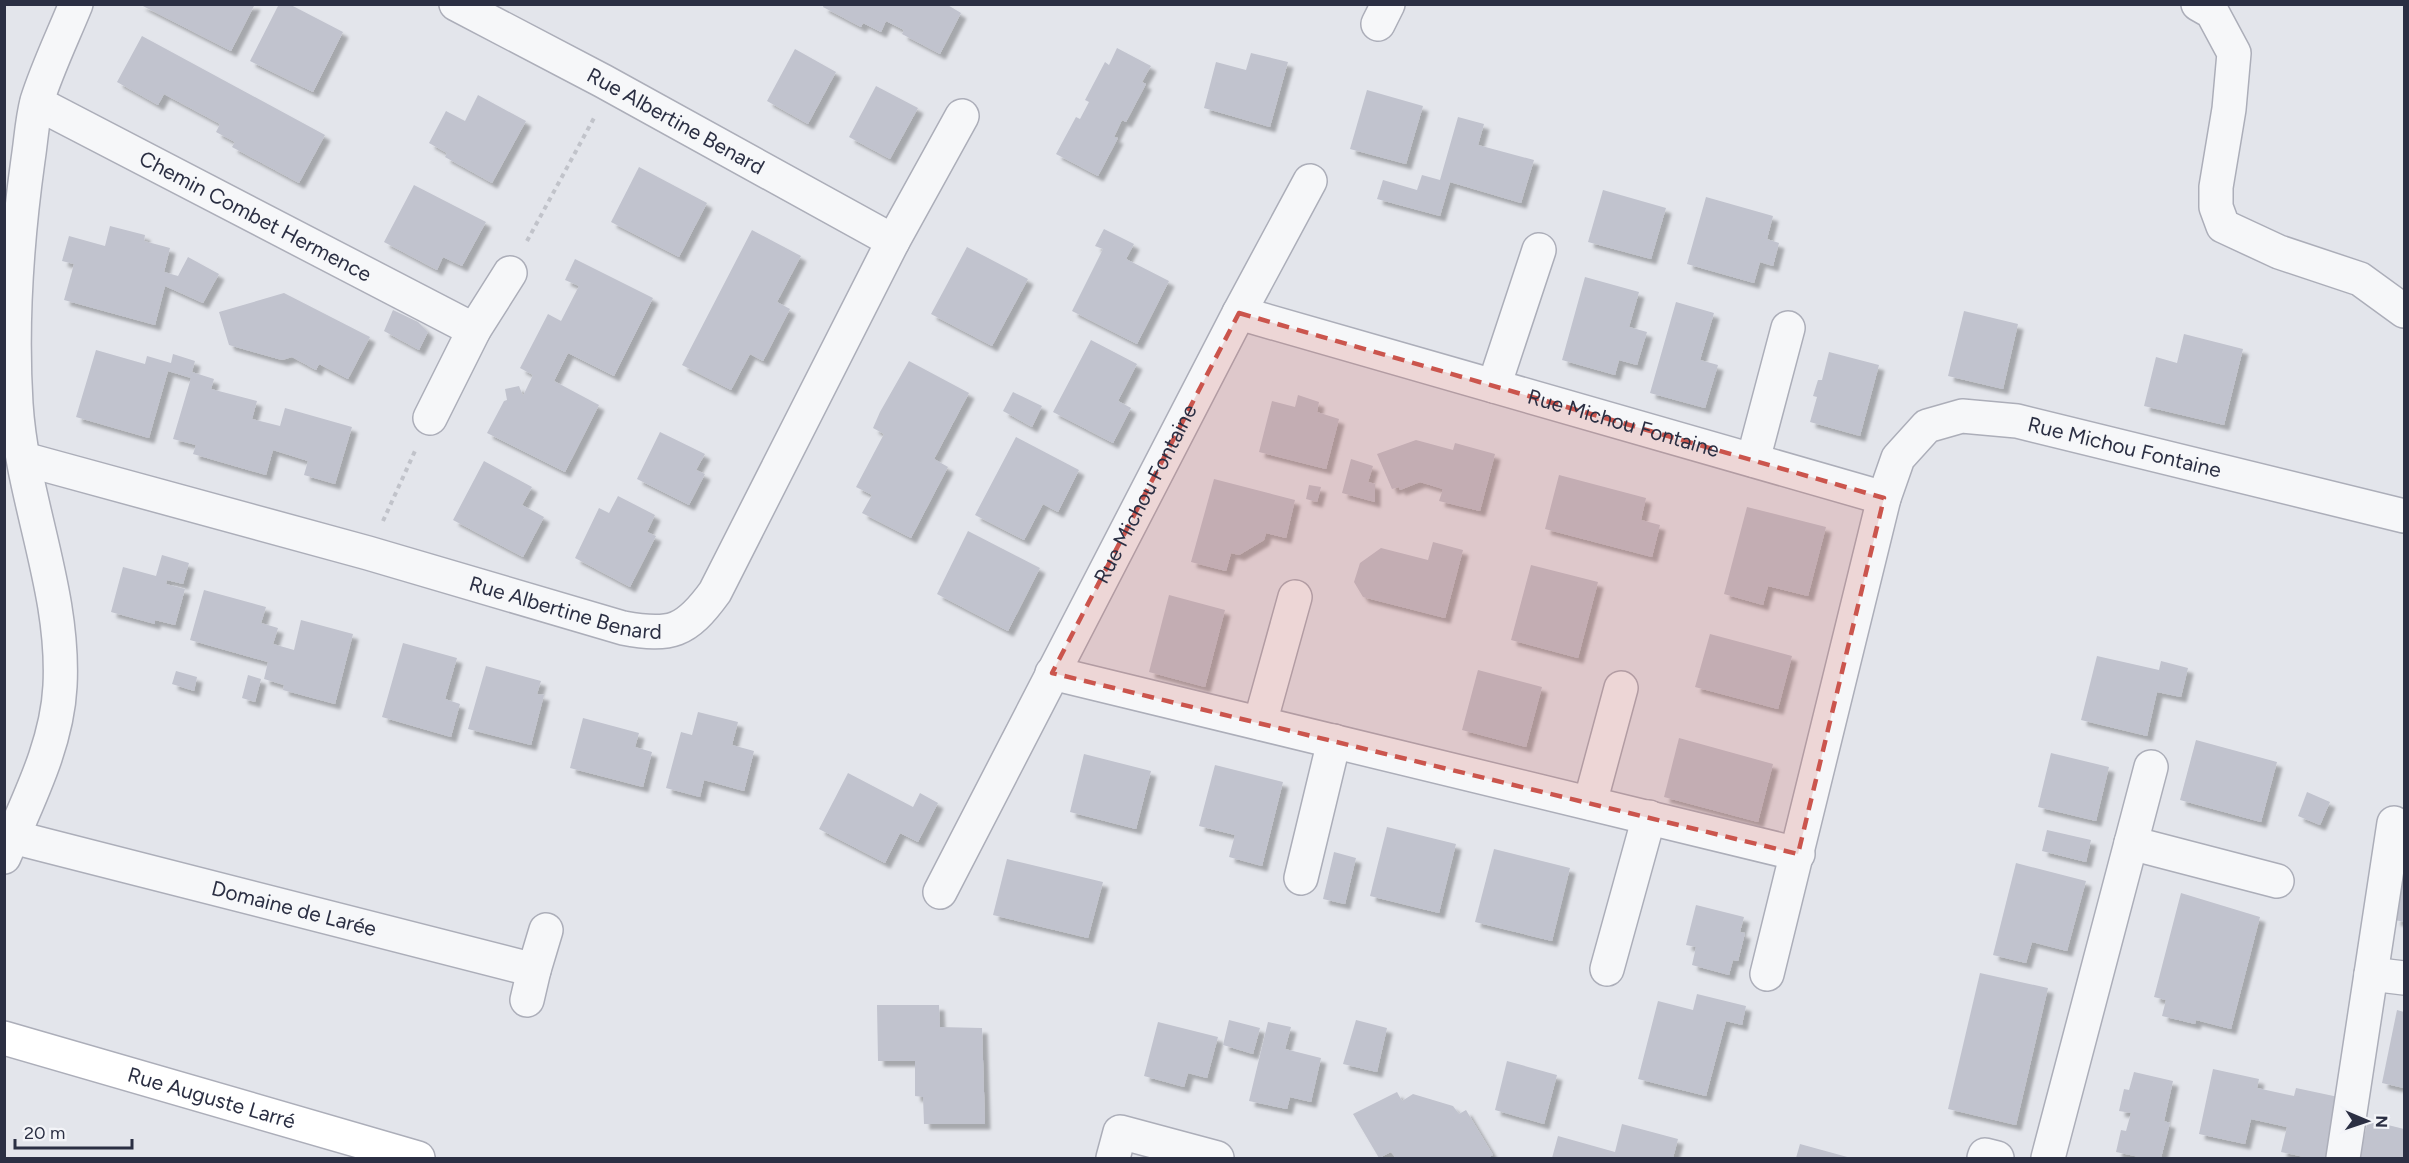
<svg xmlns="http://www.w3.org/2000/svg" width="2409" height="1163" font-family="Figtree,sans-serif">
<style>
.building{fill:#c1c3ce;filter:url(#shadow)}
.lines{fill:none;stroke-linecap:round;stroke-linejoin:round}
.street-casing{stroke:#acaeb9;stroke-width:36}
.secondary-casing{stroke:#acaeb9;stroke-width:36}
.path{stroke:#c1c3ca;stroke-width:4;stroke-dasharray:4.5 4.5;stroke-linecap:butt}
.street{stroke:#f6f7f9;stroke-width:33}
.secondary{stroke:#fff;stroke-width:33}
.marked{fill:#cb554d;fill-opacity:0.2;stroke:#cb554d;stroke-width:4.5;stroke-dasharray:12 8;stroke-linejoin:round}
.labels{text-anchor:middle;stroke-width:4.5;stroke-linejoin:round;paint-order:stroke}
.street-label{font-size:21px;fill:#2b2f43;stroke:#f3f4f8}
</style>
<defs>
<filter id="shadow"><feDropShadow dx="5.5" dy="5.5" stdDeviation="1.5" flood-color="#0004"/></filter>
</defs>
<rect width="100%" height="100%" fill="#e3e5eb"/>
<!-- building -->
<g class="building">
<path d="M139,4H255L231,51Z"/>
<path d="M279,4H289L343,32L313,92L250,61Z"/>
<path d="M824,4H946L961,13L940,54L902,34L904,30L886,21L881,32L863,23L861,27L823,7Z"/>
<path d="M142,36L325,135L299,183L232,147L235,142L216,132L220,124L164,94L158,105L117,82Z"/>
<path d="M1117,48L1151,66L1142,82L1146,84L1126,122L1122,120L1114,137L1118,138L1098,176L1056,154L1076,117L1080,119L1089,102L1085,100L1105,62L1109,65Z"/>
<path d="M795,49L836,72L808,124L767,101Z"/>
<path d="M1251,53L1288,62L1270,127L1204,108L1216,62L1246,70Z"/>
<path d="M876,86L918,108L890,159L849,137Z"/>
<path d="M1367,90L1423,106L1406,164L1350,149Z"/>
<path d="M478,95L526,121L492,183L445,157L447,153L429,143L446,111L465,121Z"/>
<path d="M1458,117L1484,124L1478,145L1534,160L1521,203L1450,182L1440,216L1377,199L1383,180L1417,190L1422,175L1440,180Z"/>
<path d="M639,167L707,203L679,257L611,222Z"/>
<path d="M414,185L486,222L462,266L443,257L437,270L384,242Z"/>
<path d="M1603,190L1666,208L1651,259L1588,242Z"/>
<path d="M1706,197L1773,216L1767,239L1779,243L1773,266L1760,262L1754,283L1687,264Z"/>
<path d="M110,226L145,235L144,241L170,248L164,272L178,276L188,257L219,274L203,303L165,286L155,325L64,300L74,264L62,261L69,236L105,246Z"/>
<path d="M1104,229L1134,244L1126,259L1169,281L1137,344L1072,311L1103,249L1095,246Z"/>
<path d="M752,230L801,256L777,302L790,309L763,361L750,354L731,390L682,365Z"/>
<path d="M967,247L1028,279L992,346L931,314Z"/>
<path d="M575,259L653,298L614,376L568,353L554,381L599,405L565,472L487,433L504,401L507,400L505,389L519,386L523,396L533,375L520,368L548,314L561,321L579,286L565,280Z"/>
<path d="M1585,277L1639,292L1629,327L1647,332L1637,365L1619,360L1615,375L1562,360Z"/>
<path d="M284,293L370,337L348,379L319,364L316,370L292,357L282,360L229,345L219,312Z"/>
<path d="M1676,302L1714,313L1700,360L1718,365L1705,408L1650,393Z"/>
<path d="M393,310L418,322L428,332L419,350L384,331Z"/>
<path d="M1964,311L2018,324L2003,389L1948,376Z"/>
<path d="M2184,334L2243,349L2224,425L2144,406L2156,357L2177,363Z"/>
<path d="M1091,340L1137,364L1118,401L1131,408L1113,443L1053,412Z"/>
<path d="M96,350L145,364L147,356L171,363L173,354L195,361L192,372L214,379L211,389L257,401L252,419L280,426L285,408L352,427L335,484L304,475L308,461L273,450L266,475L193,454L196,445L173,439L191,378L168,371L149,438L76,417Z"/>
<path d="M1829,352L1879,365L1860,436L1810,422L1817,397L1813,396L1818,380H1822Z"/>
<path d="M909,361L969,393L934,459L948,467L911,538L862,513L872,495L856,487L884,434L873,428L880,412Z"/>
<path d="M1013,392L1042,406L1032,427L1003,411Z"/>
<path d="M1298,395L1319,402L1317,412L1339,419L1326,469L1259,452L1272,401L1295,407Z"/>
<path d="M660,432L705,454L696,470L705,474L689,505L637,479Z"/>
<path d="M1016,437L1079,470L1058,512L1043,504L1024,540L975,515Z"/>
<path d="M1416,440L1453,450L1455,443L1495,454L1480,511L1439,501L1443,489L1420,482L1400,490L1399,487L1392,489L1377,454Z"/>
<path d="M1351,459L1373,466L1368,482L1375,484V502L1342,493Z"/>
<path d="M484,461L532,487L522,505L544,517L523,557L453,520Z"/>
<path d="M1559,475L1646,498L1641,520L1660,525L1652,557L1545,529Z"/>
<path d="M1214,479L1295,500L1286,538L1266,533L1264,540L1239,555L1231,553L1226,571L1191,562Z"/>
<path d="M1309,485L1321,487L1317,502L1306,499Z"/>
<path d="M618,496L655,515L647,532L656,536L630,587L575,558L599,508L609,513Z"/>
<path d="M1747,507L1826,527L1808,596L1768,586L1763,605L1724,594Z"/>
<path d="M968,531L1040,568L1008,631L937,594Z"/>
<path d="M1433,542L1463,550L1445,618L1363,597L1354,582L1360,563L1381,548L1428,560Z"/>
<path d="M162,555L189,563L183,584L167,580L166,584L185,589L175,625L155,620V624L111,612L123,567L156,576Z"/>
<path d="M1531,565L1598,582L1578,658L1511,640Z"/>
<path d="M204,590L266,607L261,623L278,628L273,644L294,650L301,620L353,634L335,704L283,690L284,685L264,679L268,662L190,640Z"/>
<path d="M1169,595L1225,610L1205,687L1149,672Z"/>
<path d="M1710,634L1792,656L1778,709L1695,687Z"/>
<path d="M403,643L457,658L445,699L460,704L451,737L382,717Z"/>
<path d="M2097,656L2159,670L2161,661L2188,668L2181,697L2157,692L2147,736L2081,720Z"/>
<path d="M486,666L541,681L537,694L544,695L531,745L468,729Z"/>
<path d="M1478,670L1542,687L1526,747L1462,730Z"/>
<path d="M176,671L197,677L194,691L172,684Z"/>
<path d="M248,675L261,679L255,702L242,698Z"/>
<path d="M698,712L738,722L732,745L754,751L744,791L704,780L700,797L666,788L681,732L692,735Z"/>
<path d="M583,718L639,733L635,747L652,752L643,787L570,768Z"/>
<path d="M1679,738L1773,764L1758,822L1664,797Z"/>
<path d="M2196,740L2277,762L2261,822L2180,800Z"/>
<path d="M2051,753L2109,767L2096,821L2038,807Z"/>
<path d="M1084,754L1151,771L1136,829L1070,812Z"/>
<path d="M1215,765L1283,782L1262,866L1229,857L1235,835L1199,826Z"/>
<path d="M848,773L913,807L920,793L938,803L918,842L900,833L885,863L819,829Z"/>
<path d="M2307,792L2330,802L2320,825L2298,816Z"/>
<path d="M1387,827L1456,844L1439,913L1370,896Z"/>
<path d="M2047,830L2091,840L2086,862L2042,851Z"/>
<path d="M1494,849L1570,868L1552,941L1475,922Z"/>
<path d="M1334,852L1356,858L1345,904L1323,899Z"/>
<path d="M1007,859L1103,882L1088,938L993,915Z"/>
<path d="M2016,863L2086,881L2067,951L2032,942L2026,963L1993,955Z"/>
<path d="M2403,880H2404V922L2395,920Z"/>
<path d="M2181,893L2260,917L2231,1029L2196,1020L2195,1024L2162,1016L2166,1000L2154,997Z"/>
<path d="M1696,905L1744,917L1740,932L1745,933L1738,961L1733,960L1729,975L1692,965L1696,947L1686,945Z"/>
<path d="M1980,973L2048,988L2016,1125L1948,1109Z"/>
<path d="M1697,994L1746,1006L1742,1025L1726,1021L1706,1096L1638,1079L1658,1001L1693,1010Z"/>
<path d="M877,1005H939L940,1027L982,1028L985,1124H924L923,1097L915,1096V1061H878Z"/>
<path d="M2397,1010L2404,1012V1088L2382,1083Z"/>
<path d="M1229,1020L1260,1028L1253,1054L1223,1045Z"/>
<path d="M1356,1020L1387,1028L1377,1072L1343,1064Z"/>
<path d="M1158,1022L1218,1037L1207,1078L1188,1073L1184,1087L1144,1076Z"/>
<path d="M1268,1022L1291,1027L1285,1049L1321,1058L1311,1102L1290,1097L1287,1109L1249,1101Z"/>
<path d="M1507,1061L1557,1075L1544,1124L1495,1110Z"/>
<path d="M2213,1069L2259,1079L2257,1088L2294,1096L2296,1088L2343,1098L2329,1158H2309L2281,1152L2287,1127L2251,1119L2245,1144L2199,1134Z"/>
<path d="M2134,1072L2173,1081L2164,1121L2170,1123L2161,1158H2144L2116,1152L2121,1130L2126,1131L2131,1113L2119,1111L2124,1089L2129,1090Z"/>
<path d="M1397,1092L1402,1101L1413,1094L1453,1106L1459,1114L1466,1110L1493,1155L1487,1158H1396L1391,1152L1379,1158L1353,1114Z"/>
<path d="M2368,1120L2404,1129V1158H2359Z"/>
<path d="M1622,1124L1678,1139L1673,1158H1552L1558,1136L1615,1152Z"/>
<path d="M1800,1144L1851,1158H1796Z"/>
</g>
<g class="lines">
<!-- street casing -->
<g class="street-casing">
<g id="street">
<path id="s1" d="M456,4L603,81L893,241"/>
<path d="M2198,4L2212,12L2234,53L2229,109L2216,187V207L2223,226L2279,252L2360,279L2404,311"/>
<path d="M1378,24L1388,4"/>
<path id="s2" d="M37,103L474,330"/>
<path id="s3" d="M1239,313L1884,498"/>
<path d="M1494,386L1539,250"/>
<path d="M430,418L474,330L510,273"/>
<path id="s4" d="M24,459L368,553L623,628C671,637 686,632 715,592L893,241L962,116"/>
<path d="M1753,460L1788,328"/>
<path d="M1052,673L1798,854"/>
<path d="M1260,723L1295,597"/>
<path d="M1590,803L1621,688"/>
<path id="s5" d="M13,837L534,970L546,930"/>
<path d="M2131,843L2277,881"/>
<path d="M4,857C27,802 57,746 60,686C65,590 22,499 16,404C11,324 17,239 28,160C31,141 32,120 37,101C47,69 63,36 76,4"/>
<path d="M1301,878L1334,741"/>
<path id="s6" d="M940,892L1239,313L1310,181"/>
<path d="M1607,969L1649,817"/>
<path id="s7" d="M1767,974L1884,498L1898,458L1927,426L1962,416L2017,421L2404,516"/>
<path d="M2371,974L2404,978"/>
<path d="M527,1000L534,970"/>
<path d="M1113,1158L1120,1132L1217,1158"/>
<path d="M1984,1158L1985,1155L1997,1158"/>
<path d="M2048,1158L2151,767"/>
<path d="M2343,1158L2394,823"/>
</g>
</g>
<!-- secondary casing -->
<g class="secondary-casing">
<g id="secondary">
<path id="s8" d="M4,1038L418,1158"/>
</g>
</g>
<!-- path -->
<g class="path">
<path d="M527,241L594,118"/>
<path d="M383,521L415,451"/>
</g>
<!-- street -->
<use href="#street" class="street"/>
<!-- secondary -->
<use href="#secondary" class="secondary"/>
</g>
<!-- marked area -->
<path class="marked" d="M1239,313L1884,498L1798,854L1052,673Z"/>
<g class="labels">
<!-- street labels -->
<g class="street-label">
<text dy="7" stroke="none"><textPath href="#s1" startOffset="249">Rue Albertine Benard</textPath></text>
<text dy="7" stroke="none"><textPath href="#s2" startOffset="246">Chemin Combet Hermence</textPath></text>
<text dy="7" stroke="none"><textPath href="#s3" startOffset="400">Rue Michou Fontaine</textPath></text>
<text dy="7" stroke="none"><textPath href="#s7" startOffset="778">Rue Michou Fontaine</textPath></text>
<text dy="7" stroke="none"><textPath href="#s6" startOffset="448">Rue Michou Fontaine</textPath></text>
<text dy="7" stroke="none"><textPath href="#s4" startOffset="562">Rue Albertine Benard</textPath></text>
<text dy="7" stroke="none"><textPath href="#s5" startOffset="290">Domaine de Larée</textPath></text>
<text dy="7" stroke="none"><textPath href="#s8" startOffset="216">Rue Auguste Larré</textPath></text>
</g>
</g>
<!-- border -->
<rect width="2409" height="1163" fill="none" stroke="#2b2f43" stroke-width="12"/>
<!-- north arrow -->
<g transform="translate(2367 1121) rotate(92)" stroke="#f3f4f8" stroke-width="4.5" paint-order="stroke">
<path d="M0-4.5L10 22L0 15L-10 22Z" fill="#2b2f43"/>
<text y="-9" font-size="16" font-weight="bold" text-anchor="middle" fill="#2b2f43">N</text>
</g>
<!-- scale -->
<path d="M15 1139v9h117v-9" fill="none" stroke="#2b2f43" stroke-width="3"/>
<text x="24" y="1139" font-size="18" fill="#2b2f43" stroke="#f3f4f8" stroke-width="4.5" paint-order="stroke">20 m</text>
</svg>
